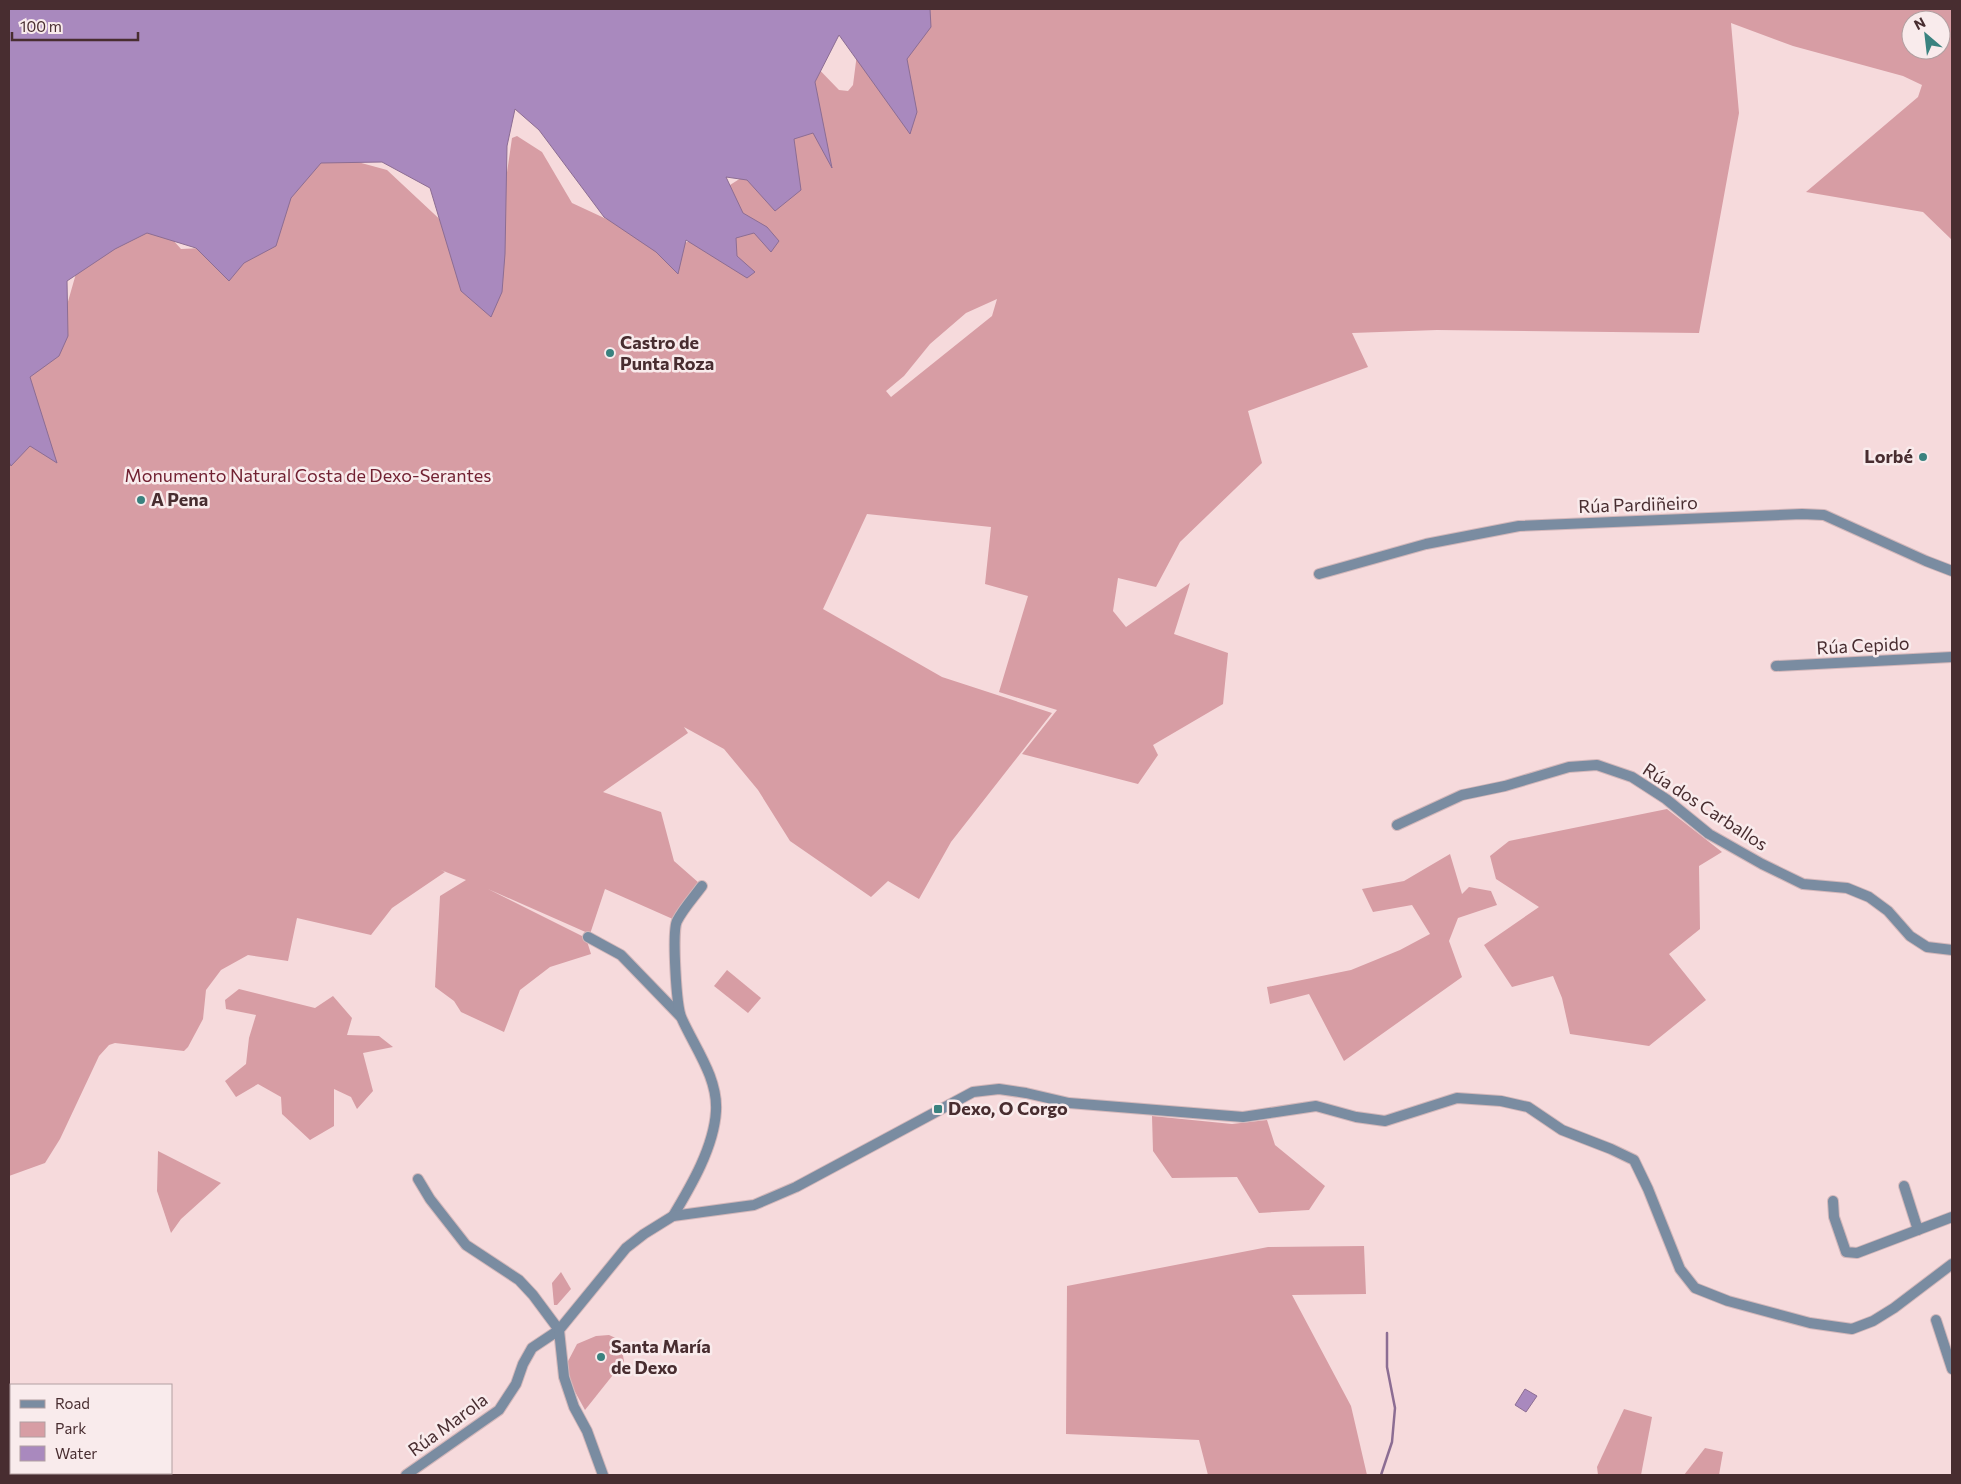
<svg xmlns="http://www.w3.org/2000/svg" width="1961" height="1484" font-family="Commissioner,sans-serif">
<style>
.green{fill:#d79da4;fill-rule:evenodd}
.water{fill:#a989be;stroke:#8c6d93}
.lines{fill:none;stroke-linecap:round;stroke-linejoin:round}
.stream{stroke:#8c6d93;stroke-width:2.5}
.street-casing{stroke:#d3b7ba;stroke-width:12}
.street{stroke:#7a8ca1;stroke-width:10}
.poi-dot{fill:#3a827f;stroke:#f9ebec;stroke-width:2}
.labels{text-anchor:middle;stroke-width:5;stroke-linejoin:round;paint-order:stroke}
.poi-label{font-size:18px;font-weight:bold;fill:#482d30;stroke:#f9ebec;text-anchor:start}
.park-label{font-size:18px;fill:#712132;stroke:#f9ebec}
.street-label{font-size:18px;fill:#482d30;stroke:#f9ebec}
</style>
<rect width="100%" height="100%" fill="#f6dadc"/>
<!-- green -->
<g class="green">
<path d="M908,9H1952V240L1923,212L1806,192L1918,97L1922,85L1903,76L1793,46L1731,23L1739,113L1699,333L1437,330L1352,333L1368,367L1248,411L1262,463L1180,542L1156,587L1118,578L1113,611L1126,627L1190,583L1174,634L1228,653L1223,704L1153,745L1158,755L1138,784L1022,754L1057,710L999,692L1028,596L985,584L991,527L867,514L823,609L942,677L1052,713L951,842L919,899L888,881L871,897L790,841L758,790L724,749L684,727L688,733L603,792L661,812L674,861L699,883L675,920L605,889L590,934L488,889L586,938L591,954L550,967L520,990L504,1032L461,1012L454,1001L435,987L440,896L466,880L441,870L445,872L392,908L371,935L297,918L288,961L248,955L221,970L206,990L203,1019L188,1047L184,1051L115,1043L109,1045L99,1056L60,1139L45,1163L9,1176V429L30,354L67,305L79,263L104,233L164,230L181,249L202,248L311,161L343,158L387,170L448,227L503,200L512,138L517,136L542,152L572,203L628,229L674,246L694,240L730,185L741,178L790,132L808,58L839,90L848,91L853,85L858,46ZM1911,20H1941V50H1911ZM997,299L992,316L891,397L886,391L904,376L930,344L966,313Z"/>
<path d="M1667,809L1722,852L1699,866L1700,929L1669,954L1706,1000L1649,1046L1570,1034L1562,998L1553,976L1512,987L1484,945L1539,907L1496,879L1490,856L1509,841Z"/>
<path d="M1450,854L1462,894L1469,887L1491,891L1497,905L1458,918L1449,941L1462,977L1344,1061L1309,994L1270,1004L1267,987L1351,970L1400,950L1430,934L1412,905L1373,912L1362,889L1404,881Z"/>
<path d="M727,970L761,998L748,1013L714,986Z"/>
<path d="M239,989L315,1008L333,996L352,1018L347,1035L379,1036L393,1047L363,1053L373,1091L357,1109L351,1097L334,1089V1126L310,1140L282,1114L281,1097L258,1084L236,1097L225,1081L246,1064L249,1038L256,1015L226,1009L225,1000Z"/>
<path d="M1152,1116L1232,1124L1267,1120L1275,1145L1325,1186L1309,1210L1259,1213L1237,1177L1172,1178L1153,1151Z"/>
<path d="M158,1151L221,1183L181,1219L171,1233L157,1191Z"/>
<path d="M1364,1246L1366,1294L1292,1295L1351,1406L1367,1475H1208L1199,1440L1066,1434L1067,1286L1268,1247Z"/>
<path d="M561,1272L571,1289L557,1305H554L552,1283Z"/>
<path d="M609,1335L620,1340L624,1361L585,1410L568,1379L565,1367L577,1344L596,1336Z"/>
<path d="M1624,1409L1652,1417L1641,1475H1598L1597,1467Z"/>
<path d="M1705,1448L1723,1452L1719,1475H1684Z"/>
</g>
<!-- water -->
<g class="water">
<path d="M9,9H930L931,27L907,59L917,112L910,134L839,35L815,82L832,168L813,133L794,139L801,190L775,211L747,180L726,177L743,213L767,227L779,241L771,252L754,233L736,238L737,256L755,272L747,278L686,240L678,274L656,252L604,217L539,130L515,109L507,146L505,254L502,292L491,317L461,291L430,188L382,162L321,163L291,198L276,246L244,263L229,281L196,248L147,233L115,249L67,281L68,336L59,356L30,377L57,463L30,446L11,466L9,462Z"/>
<path d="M1525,1389L1537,1396L1526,1412L1515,1405Z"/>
</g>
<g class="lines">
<!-- stream -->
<path class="stream" d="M1381,1475L1392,1442L1395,1408L1387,1367V1333"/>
<!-- street casing -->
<g class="street-casing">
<g id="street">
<path d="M1319,574L1426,544L1519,526L1802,514L1824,515L1926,561L1952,571"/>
<path d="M1776,666L1952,657"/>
<path d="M1397,825L1462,795L1505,786L1569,767L1597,765L1632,777L1666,799L1709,834L1762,864L1803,884L1847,888L1869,897L1888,911L1910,936L1927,947L1952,950"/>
<path d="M588,937L621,955L680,1016"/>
<path d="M1904,1186L1918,1230"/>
<path d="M1833,1201L1834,1217L1846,1252L1857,1253L1952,1217"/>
<path d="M673,1216C691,1186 714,1147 716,1111C718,1078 695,1048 682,1019C676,1008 672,931 677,921C683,909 694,897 702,886"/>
<path d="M1936,1320L1952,1369"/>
<path d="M406,1475L499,1410L516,1384L523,1364L532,1348L559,1330L533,1295L519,1280L466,1245L430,1199L418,1179"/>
<path d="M603,1475L587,1431L574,1407L564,1377L559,1330L626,1248L644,1234L673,1216L754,1205L796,1187L973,1092L999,1089L1026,1093L1069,1103L1243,1117L1316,1106L1356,1117L1385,1121L1457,1098L1501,1101L1528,1107L1562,1130L1611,1149L1634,1160L1648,1189L1680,1269L1695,1288L1728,1301L1810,1323L1852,1329L1873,1321L1894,1308L1952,1264"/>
</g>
</g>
<!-- street -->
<use href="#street" class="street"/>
</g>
<!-- markers -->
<g class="poi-dot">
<circle cx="610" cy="353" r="5"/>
<circle cx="1923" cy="457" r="5"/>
<circle cx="141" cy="500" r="5"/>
<rect x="933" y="1104" width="10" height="10" rx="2.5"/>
<circle cx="601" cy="1357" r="5"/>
</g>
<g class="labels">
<!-- poi labels -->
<g class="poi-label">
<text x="620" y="349">Castro de<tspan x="620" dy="21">Punta Roza</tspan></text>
<text x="1913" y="463" text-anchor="end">Lorbé</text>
<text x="151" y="506">A Pena</text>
<text x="948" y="1115">Dexo, O Corgo</text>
<text x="611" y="1353">Santa María<tspan x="611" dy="21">de Dexo</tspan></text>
</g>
<!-- park labels -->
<g class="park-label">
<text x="308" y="482">Monumento Natural Costa de Dexo-Serantes</text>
</g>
<!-- street labels -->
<g class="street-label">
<text transform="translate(1638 505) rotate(-2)" y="6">Rúa Pardiñeiro</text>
<text transform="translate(1863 646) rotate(-3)" y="6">Rúa Cepido</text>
<text transform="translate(1705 807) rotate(33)" y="6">Rúa dos Carballos</text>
<text transform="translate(448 1425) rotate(-36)" y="6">Rúa Marola</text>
</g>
</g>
<!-- border -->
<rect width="1961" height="1484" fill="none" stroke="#482d30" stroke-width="20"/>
<!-- legend -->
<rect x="10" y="1384" width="162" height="90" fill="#f9ebec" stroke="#b29fa1"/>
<rect x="20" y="1400" width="25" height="8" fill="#7a8ca1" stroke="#b29fa1"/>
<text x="55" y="1409" font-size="15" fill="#482d30">Road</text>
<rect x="20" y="1422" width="25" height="15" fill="#d79da4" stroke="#b29fa1"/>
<text x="55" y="1434" font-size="15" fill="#482d30">Park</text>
<rect x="20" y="1446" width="25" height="15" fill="#a989be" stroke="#b29fa1"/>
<text x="55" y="1459" font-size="15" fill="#482d30">Water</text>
<!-- north arrow -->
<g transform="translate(1926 35) rotate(332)"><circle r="24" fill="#f9ebec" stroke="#b29fa1"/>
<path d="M0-4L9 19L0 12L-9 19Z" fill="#3a827f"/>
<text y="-8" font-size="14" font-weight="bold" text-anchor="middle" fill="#482d30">N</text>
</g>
<!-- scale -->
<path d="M12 32v8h126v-8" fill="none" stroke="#482d30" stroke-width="2.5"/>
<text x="20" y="32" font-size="15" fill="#482d30" stroke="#f9ebec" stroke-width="4" paint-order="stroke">100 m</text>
</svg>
